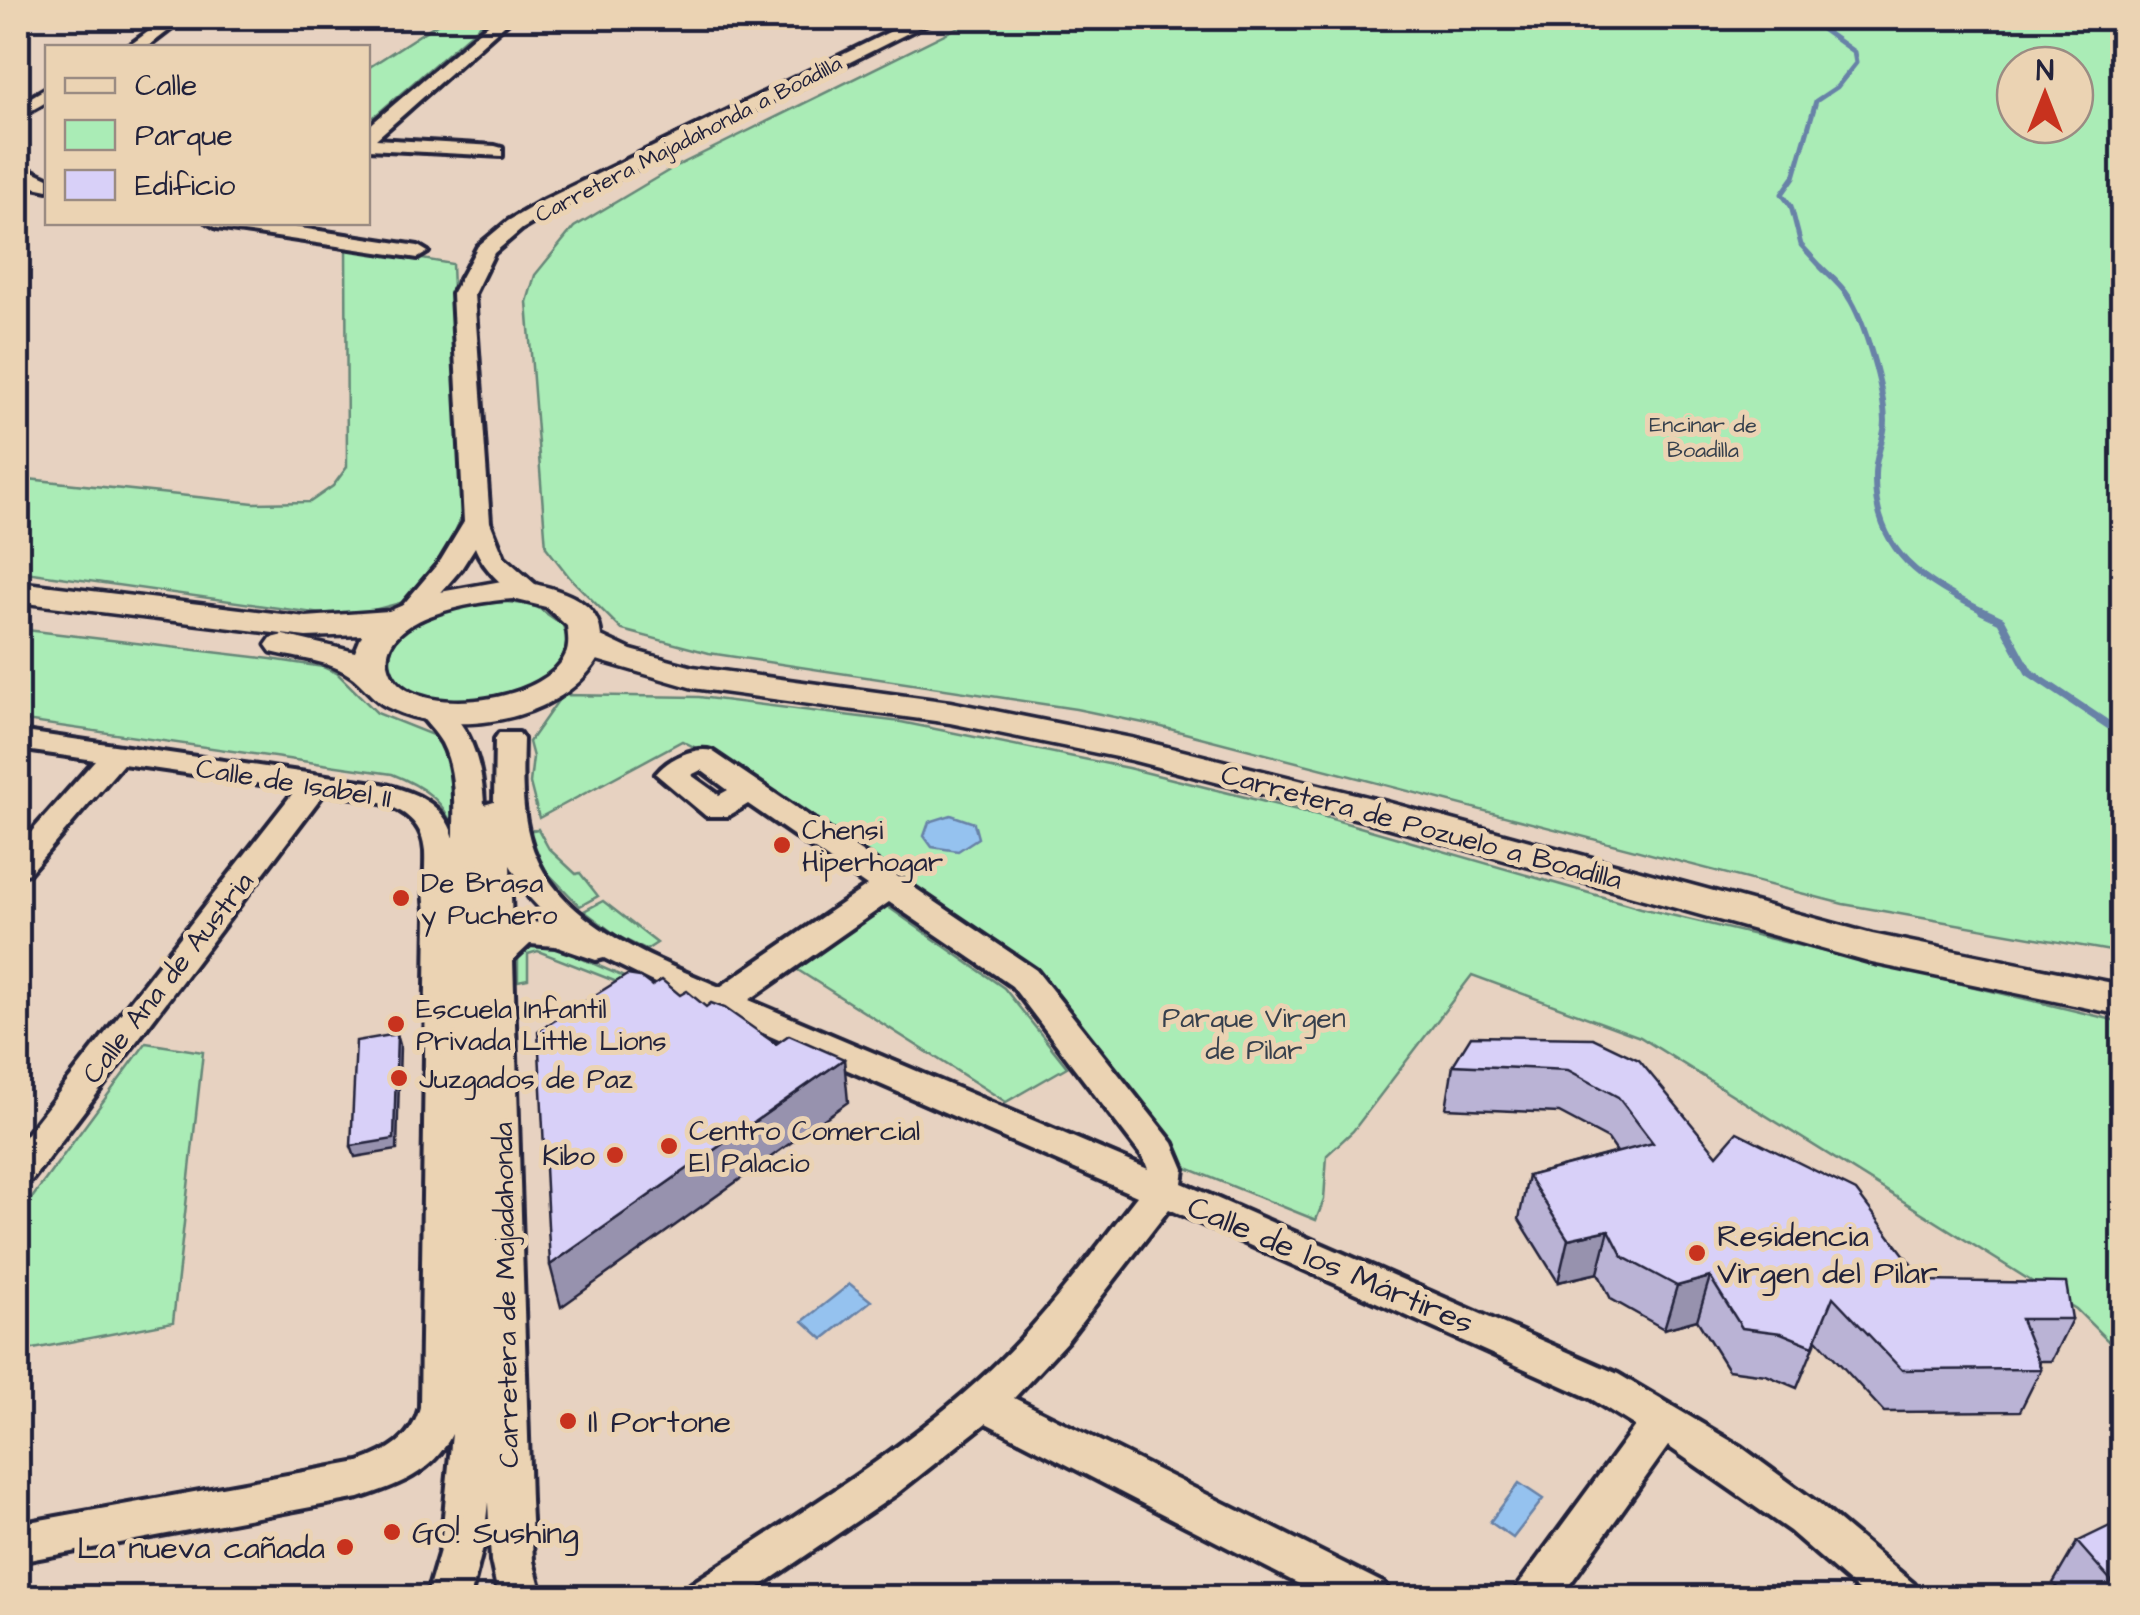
<svg xmlns="http://www.w3.org/2000/svg" width="2140" height="1615" font-family="'Architects Daughter',sans-serif">
<style>
.green{fill:#aaecb6;stroke:#668778;stroke-width:2.5;fill-rule:evenodd}
.water{fill:#95c2ef;stroke:#6782a7;stroke-width:2.5}
.lines{fill:none;stroke-linecap:round;stroke-linejoin:round}
.stream-far2{stroke:#6782a7;stroke-width:5}
.stream-far1{stroke:#6782a7;stroke-width:6}
.stream{stroke:#6782a7;stroke-width:8}
.minor-casing{stroke:#22223b;stroke-width:8}
.major-casing{stroke:#22223b;stroke-width:7}
.minor{fill:#ebd3b3;fill-rule:evenodd}
.major{fill:#ebd3b3;fill-rule:evenodd}
.wall{fill:#bab3d5;stroke:#22223b;stroke-width:2.5}
.shaded-wall{fill:#9792ae;stroke:#22223b;stroke-width:2.5}
.building{fill:#d8d0f8;stroke:#22223b;stroke-width:2.5}
.poi-dot{fill:#c8321e;stroke:#ebd3b3;stroke-width:4}
.labels{text-anchor:middle;stroke-width:10;stroke-linejoin:round;paint-order:stroke}
.far-street-label{font-size:22px;fill:#22223b;stroke:#ebd3b3}
.far-park-label{font-size:22px;fill:#36404d;stroke:#ebd3b3}
.street-label{font-size:28px;fill:#22223b;stroke:#ebd3b3}
.poi-label{font-size:28px;fill:#22223b;stroke:#ebd3b3;text-anchor:start}
.park-label{font-size:28px;fill:#36404d;stroke:#ebd3b3}
.near-poi-label{font-size:32px;fill:#22223b;stroke:#ebd3b3;text-anchor:start}
.near-street-label{font-size:32px;fill:#22223b;stroke:#ebd3b3}
</style>
<rect width="100%" height="100%" fill="#e7d2c1"/>
<filter id="ink" filterUnits="userSpaceOnUse"><feTurbulence type="fractalNoise" baseFrequency=".01" numOctaves="2"/><feDisplacementMap in="SourceGraphic" scale="20" xChannelSelector="R" yChannelSelector="G"/><feConvolveMatrix kernelMatrix="1 2 1 2 8 2 1 2 1" color-interpolation-filters="sRGB"/></filter>
<g filter="url(#ink)">
<!-- green -->
<g class="green">
<path d="M446,18H484L485,21L368,122V68Z"/>
<path d="M977,18H2122V953L1843,904L1158,726L1076,709L709,653L622,630L570,578L546,547L527,302L535,275L574,227L673,168ZM2015,65H2075V125H2015Z"/>
<path d="M346,246L452,264L462,514L443,564L418,593L404,602L366,612L328,615L18,571V478L254,503L310,502L333,486L347,467Z"/>
<path d="M487,600L534,605L563,625L568,643C553,697 467,713 421,695C406,690 392,679 390,663C387,618 457,607 487,600Z"/>
<path d="M18,629L271,659L323,667L337,673L377,713L440,738L453,758L456,832L453,833C448,801 420,785 392,774L18,720Z"/>
<path d="M562,695L699,697L901,722L1128,768L1318,815L1641,908L2122,1022V1355L2076,1309L1640,1037L1472,975L1353,1131L1327,1155L1324,1200L1316,1220L1172,1162L1033,976L708,754L682,741L539,818L530,783L533,757L529,742Z"/>
<path d="M538,829L549,849L576,874L580,873L598,896L580,906L541,866L527,831Z"/>
<path d="M603,901L657,943L646,950L616,935L584,911Z"/>
<path d="M881,902L1004,988L1067,1067L1006,1102L793,967Z"/>
<path d="M536,944L551,945L624,977L617,982L538,951L528,954V979L518,981V955Z"/>
<path d="M146,1043L203,1052L173,1322L18,1352V1217Z"/>
</g>
<!-- water -->
<g class="water">
<path d="M951,815L974,823L978,838L958,851L932,847L924,836L929,822Z"/>
<path d="M850,1284L871,1301L823,1339L803,1321Z"/>
<path d="M1519,1483L1543,1499L1513,1538L1490,1522Z"/>
</g>
<g class="lines">
<!-- stream-far2 -->
<path class="stream-far2" d="M1812,18V22L1854,52L1856,63L1837,87L1816,101L1794,177L1782,194L1791,206L1801,245L1824,270"/>
<!-- stream-far1 -->
<path class="stream-far1" d="M1821,267C1830,276 1841,285 1848,296C1865,321 1884,390 1885,421C1885,438 1875,456 1875,474C1873,554 1925,582 1987,613"/>
<!-- stream -->
<path class="stream" d="M1982,611L2001,620L2029,672L2122,734"/>
<!-- minor casing -->
<g class="minor-casing">
<g id="minor">
<path d="M167,18H185L146,48H126Z"/>
<path d="M495,18H512L376,139L495,146L502,148V156L368,149V127Z"/>
<path d="M918,18H938L556,209L522,229L494,253L474,294L490,522L504,557L543,591L539,597C514,603 483,569 475,547L461,569L418,619H400L396,613L441,560L464,522L452,294L478,246L508,221L542,201Z"/>
<path d="M48,87V101L18,118V105Z"/>
<path d="M18,164L48,178V190L24,185L18,179Z"/>
<path d="M207,222H261L418,246L428,252L418,258L217,228Z"/>
<path d="M431,702C470,712 483,770 484,805L494,802L495,739L499,733H519L523,739C522,780 520,823 538,861C569,927 657,960 720,987L867,886L748,804L728,816H706L656,774C668,759 694,746 712,751L1036,970L1173,1143L1184,1169L1182,1183L1618,1374L1741,1447L1820,1505L1914,1584L1920,1598H1867L1790,1531L1668,1446L1560,1598H1513L1519,1584L1635,1426L1590,1398L1169,1209L1067,1341L1014,1398L1385,1584L1391,1598H1326L986,1423L895,1495L743,1598H685L691,1584C793,1517 900,1454 989,1371C1045,1318 1090,1256 1137,1196L710,1010L604,958L596,960L555,946L530,944L513,960L530,1500L533,1561L543,1598H499L491,1561L488,1502L483,1547L470,1598H426L441,1547L452,1434C433,1473 398,1485 359,1498L18,1562V1524L359,1462C388,1452 413,1438 420,1407L427,915C422,893 426,873 425,851C422,801 362,798 324,793L31,1181L18,1185V1145L296,789L123,764L29,873L18,876V847L95,760L18,749V731L382,784C414,792 444,803 454,838C454,806 457,772 442,743C435,731 425,722 417,711L421,705ZM701,770L728,790L719,795L691,775ZM510,865L529,897L554,924L531,922L512,927ZM889,902L1012,986L1144,1159L1148,1169L749,1000Z"/>
</g>
</g>
<!-- major casing -->
<g class="major-casing">
<path id="major" d="M513,579C546,587 599,594 601,636L631,650L693,667L950,702L1131,738L1379,800L1872,934L2122,985V1015L1872,963L1365,821L1131,760L950,723L693,688L597,660C559,722 451,740 387,707C375,701 367,690 358,682C336,660 299,659 271,652L266,645L271,638L283,635L355,652L362,635L306,637L18,602V582L306,617L389,611L429,594ZM513,599L546,607L567,626C568,636 570,647 565,656C545,698 450,712 411,692C399,686 391,678 388,664C381,615 480,601 513,599Z"/>
</g>
<!-- minor -->
<use href="#minor" class="minor"/>
<!-- major -->
<use href="#major" class="major"/>
</g>
<!-- wall -->
<g class="wall">
<path d="M1593,1038L1717,1155L1924,1281L2072,1319L2051,1361H2038L2041,1369L2020,1411L1884,1412L1817,1339L1797,1388L1766,1375L1728,1370L1697,1320L1664,1329L1611,1299L1598,1273L1558,1282L1519,1219L1528,1176L1617,1152L1608,1139L1559,1113L1446,1108L1453,1065Z"/>
<path d="M2122,1531V1598H2066L2053,1583L2077,1542Z"/>
</g>
<!-- shaded-wall -->
<g class="shaded-wall">
<path d="M397,1034L400,1045L397,1150L355,1157L351,1146Z"/>
<path d="M844,1059L848,1102L561,1307L550,1265Z"/>
<path d="M1609,1230L1598,1273L1558,1282L1568,1239Z"/>
<path d="M1710,1277L1697,1320L1664,1329L1677,1286Z"/>
</g>
<!-- building -->
<g class="building">
<path d="M627,975L640,977L652,986L662,980L680,995L687,991L706,1007L711,1003L725,1008L776,1044L789,1035L844,1059L550,1265L538,1031Z"/>
<path d="M397,1034L394,1139L351,1146L356,1041Z"/>
<path d="M1471,1036L1593,1038L1639,1060L1717,1155L1737,1132L1856,1191L1924,1281L2066,1283L2072,1319H2021L2041,1369L1902,1370L1833,1297L1813,1346L1781,1333L1742,1328L1710,1277L1677,1286L1623,1257L1609,1230L1568,1239L1528,1176L1653,1143L1618,1097L1568,1070L1453,1065Z"/>
<path d="M2116,1523L2122,1531V1593L2077,1542Z"/>
</g>
</g>
<!-- markers -->
<g class="poi-dot">
<circle cx="782" cy="845" r="10"/>
<circle cx="401" cy="898" r="10"/>
<circle cx="396" cy="1024" r="10"/>
<circle cx="399" cy="1078" r="10"/>
<circle cx="669" cy="1146" r="10"/>
<circle cx="615" cy="1155" r="10"/>
<circle cx="1697" cy="1253" r="10"/>
<circle cx="568" cy="1421" r="10"/>
<circle cx="392" cy="1532" r="10"/>
<circle cx="345" cy="1547" r="10"/>
</g>
<g class="labels">
<!-- far-street labels -->
<g class="far-street-label">
<text transform="translate(688 138) rotate(-27)" y="8">Carretera Majadahonda a Boadilla</text>
</g>
<!-- far-park labels -->
<g class="far-park-label">
<text x="1703" y="432">Encinar de<tspan x="1703" dy="25">Boadilla</tspan></text>
</g>
<!-- street labels -->
<g class="street-label">
<text transform="translate(294 782) rotate(9)" y="10">Calle de Isabel II</text>
<text transform="translate(1422 826) rotate(15)" y="10">Carretera de Pozuelo a Boadilla</text>
<text transform="translate(167 977) rotate(-52)" y="10">Calle Ana de Austria</text>
<text transform="translate(505 1295) rotate(-91)" y="10">Carretera de Majadahonda</text>
</g>
<!-- poi labels -->
<g class="poi-label">
<text x="802" y="839">Chensi<tspan x="802" dy="32">Hiperhogar</tspan></text>
<text x="421" y="892">De Brasa<tspan x="421" dy="32">y Puchero</tspan></text>
<text x="416" y="1018">Escuela Infantil<tspan x="416" dy="32">Privada Little Lions</tspan></text>
<text x="419" y="1088">Juzgados de Paz</text>
<text x="689" y="1140">Centro Comercial<tspan x="689" dy="32">El Palacio</tspan></text>
<text x="595" y="1165" text-anchor="end">Kibo</text>
</g>
<!-- park labels -->
<g class="park-label">
<text x="1254" y="1027">Parque Virgen<tspan x="1254" dy="32">de Pilar</tspan></text>
</g>
<!-- near-poi labels -->
<g class="near-poi-label">
<text x="1717" y="1246">Residencia<tspan x="1717" dy="37">Virgen del Pilar</tspan></text>
<text x="588" y="1432">Il Portone</text>
<text x="412" y="1543">GO! Sushing</text>
<text x="325" y="1558" text-anchor="end">La nueva cañada</text>
</g>
<!-- near-street labels -->
<g class="near-street-label">
<text transform="translate(1331 1264) rotate(23)" y="11">Calle de los Mártires</text>
</g>
</g>
<!-- margin -->
<rect width="2140" height="1615" fill="none" stroke="#ebd3b3" stroke-width="60"/>
<rect x="30" y="30" width="2080" height="1555" fill="none" stroke="#22223b" stroke-width="4" filter="url(#ink)"/>
<!-- legend -->
<rect x="45" y="45" width="325" height="180" fill="#ebd3b3" stroke="#9b8c83" stroke-width="2.5"/>
<rect x="65" y="78" width="50" height="15" fill="#ebd3b3" stroke="#9b8c83" stroke-width="2.5"/>
<text x="135" y="95" font-size="30" fill="#22223b">Calle</text>
<rect x="65" y="120" width="50" height="30" fill="#aaecb6" stroke="#9b8c83" stroke-width="2.5"/>
<text x="135" y="145" font-size="30" fill="#22223b">Parque</text>
<rect x="65" y="170" width="50" height="30" fill="#d8d0f8" stroke="#9b8c83" stroke-width="2.5"/>
<text x="135" y="195" font-size="30" fill="#22223b">Edificio</text>
<!-- north arrow -->
<g transform="translate(2045 95)"><circle r="48" fill="#ebd3b3" stroke="#9b8c83" stroke-width="2.5"/>
<path d="M0-8L18 38L0 25L-18 38Z" fill="#c8321e"/>
<text y="-15" font-size="28" font-weight="bold" text-anchor="middle" fill="#22223b">N</text>
</g>
</svg>
